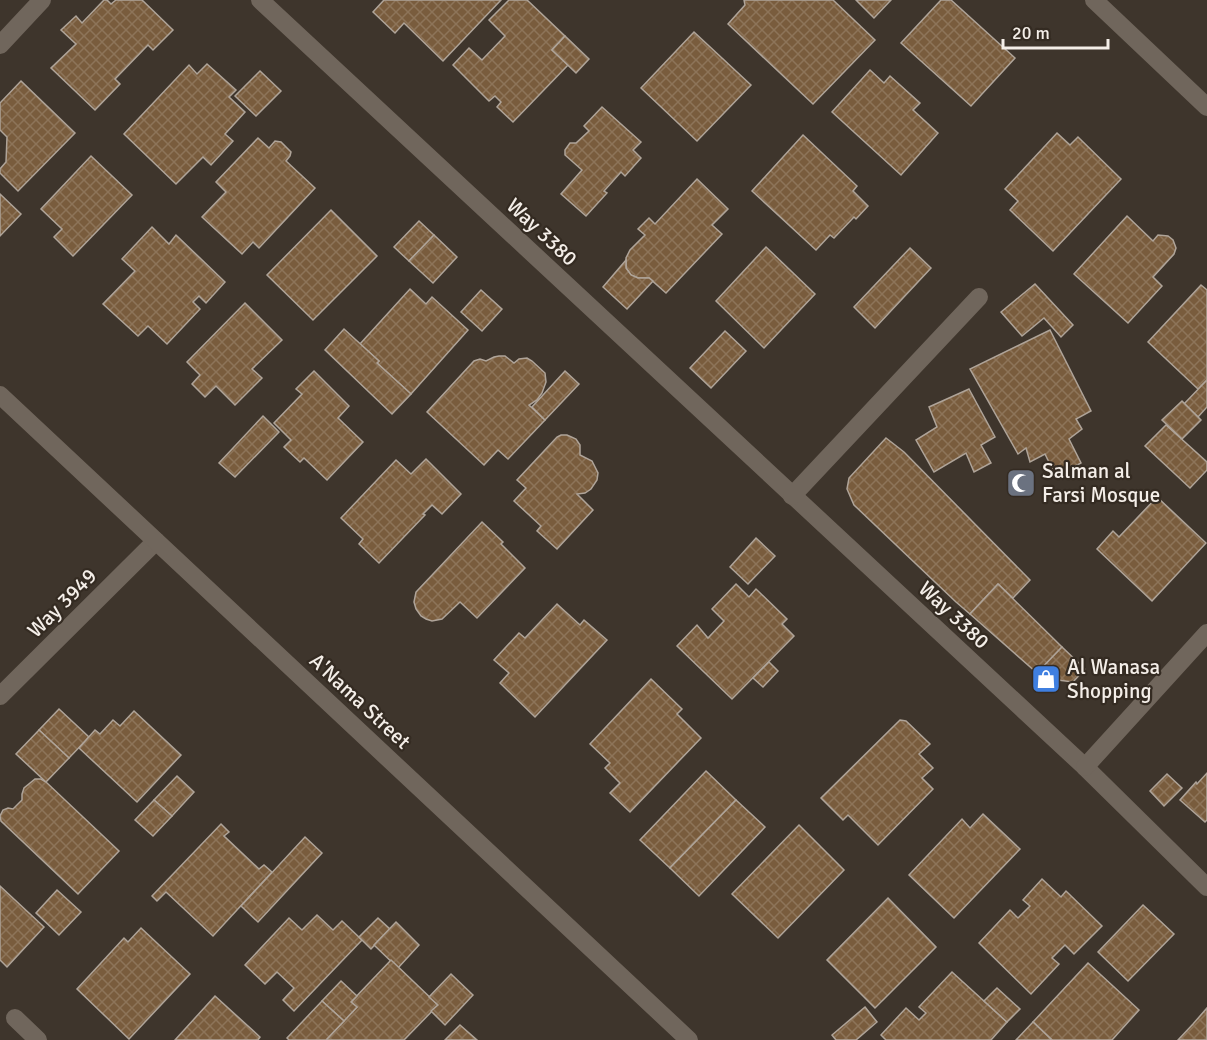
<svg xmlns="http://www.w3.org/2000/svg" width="1207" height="1040" font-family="Signika,sans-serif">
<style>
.building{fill:url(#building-cross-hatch);stroke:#afa499;stroke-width:1.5}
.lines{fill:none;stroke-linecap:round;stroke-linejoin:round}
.street{stroke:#70665c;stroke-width:18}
.secondary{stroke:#70665c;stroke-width:18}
.labels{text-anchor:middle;stroke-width:4.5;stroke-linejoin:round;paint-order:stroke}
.street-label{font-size:21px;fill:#f4eee8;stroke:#342b22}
.poi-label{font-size:21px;fill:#f4eee8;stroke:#342b22;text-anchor:start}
</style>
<defs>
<pattern id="building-cross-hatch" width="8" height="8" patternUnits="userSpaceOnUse" patternTransform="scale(1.5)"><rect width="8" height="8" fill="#795c3d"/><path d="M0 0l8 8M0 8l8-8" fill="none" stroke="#8d7459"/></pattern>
</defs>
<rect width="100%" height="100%" fill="#3e352c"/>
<!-- building -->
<g class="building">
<path d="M104,0H107L111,4L116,0H142L173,30L153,50L148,45L115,79L120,84L95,110L51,68L76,44L61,30L76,16L82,23Z"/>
<path d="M384,0H501L443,61L404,23L395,33L373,12Z"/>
<path d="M509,0H527L565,36L552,50L568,65L513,122L497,107L501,102L495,96L489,101L453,65L469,48L482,60L505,36L489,20Z"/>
<path d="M744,0H833L875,40L813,104L728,24L745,5Z"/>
<path d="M856,0H891L874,18Z"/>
<path d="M941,0H951L1015,58L971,106L901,43Z"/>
<path d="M694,32L751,85L697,141L641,88Z"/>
<path d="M565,36L589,59L576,73L552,50Z"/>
<path d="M207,64L236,90L229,97L245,112L225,134L233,141L211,165L203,157L176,184L124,134L189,65L197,74Z"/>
<path d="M870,70L884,83L890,76L920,103L913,110L938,133L901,175L832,112Z"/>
<path d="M260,71L281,91L256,116L235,96Z"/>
<path d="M21,81L75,133L18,191L0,173V169L6,162L7,137L0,130V103Z"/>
<path d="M602,107L641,142L633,150L641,158L625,176L621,172L604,191L607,193L586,216L561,194L582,170L565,155V150L570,143H576L589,131L584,126Z"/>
<path d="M1057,133L1070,145L1078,137L1121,179L1053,251L1010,210L1018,201L1005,189Z"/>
<path d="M803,135L857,186L853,191L868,206L856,219L854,217L834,238L830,235L816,250L752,191Z"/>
<path d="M258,138L269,148L275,141L281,142L291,152L290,156L286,161L315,188L259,248L253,242L242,254L202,217L226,192L216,182Z"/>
<path d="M91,156L132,195L73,256L54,237L62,229L41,209Z"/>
<path d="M697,179L728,209L712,225L722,234L666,293L649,278H638L631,275L626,268V258L630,250L645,235L638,229L649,218L655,224Z"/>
<path d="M0,194L21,214L0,236Z"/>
<path d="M331,210L377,256L313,320L267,275Z"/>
<path d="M1127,216L1153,241L1158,235L1168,236L1173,240L1176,248L1174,254L1153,277L1162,286L1128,323L1074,274Z"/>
<path d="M419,221L434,235L409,261L394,247Z"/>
<path d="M152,227L169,244L176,235L225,282L206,303L199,296L193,302L200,309L167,344L148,326L138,336L103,304L135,271L122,259Z"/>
<path d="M434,235L457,257L433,283L409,261Z"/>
<path d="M766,247L815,294L764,348L716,301Z"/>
<path d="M910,248L931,268L875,328L854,307Z"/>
<path d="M626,260V268L631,275L638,278H649L653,281L627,309L603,287Z"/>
<path d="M1035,284L1073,325L1061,337L1044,318L1022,336L1001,312Z"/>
<path d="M1201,285L1207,290V380L1198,389L1148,342Z"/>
<path d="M410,289L426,304L432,297L468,330L411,394L377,363L379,361L360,344Z"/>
<path d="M481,290L502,309L482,331L461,312Z"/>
<path d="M245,303L282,340L252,369L262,378L235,405L216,386L205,397L192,384L200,375L187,362Z"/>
<path d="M344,329L379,361L377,363L411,394L392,414L325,350Z"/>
<path d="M1050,330L1091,411L1076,419L1082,429L1069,439L1081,463L1056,477L1045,454L1030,462L1026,448L1018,454L970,369Z"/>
<path d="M725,331L746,351L711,388L690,368Z"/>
<path d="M499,356H505L514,363L519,359L527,358L532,361L545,373L546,382L542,393L537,400L529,405L545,420L508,459L498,450L484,465L427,412L474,361L480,359L486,361L494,357Z"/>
<path d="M314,371L349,406L338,418L363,442L327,480L304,458L300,462L284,447L291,440L274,423L302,394L296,389Z"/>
<path d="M565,371L579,384L545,420L532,407Z"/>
<path d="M1207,380V407L1198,417L1184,404Z"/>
<path d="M969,389L995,437L981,445L991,463L974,472L966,453L934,472L916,440L937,427L929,407Z"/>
<path d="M1182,401L1201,420L1182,439L1162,420Z"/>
<path d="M263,416L279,432L235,477L219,463Z"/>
<path d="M1166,425L1207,462V470L1190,488L1145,446Z"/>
<path d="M561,435H567L576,439L580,445V455L592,461L598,473L597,480L591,489L585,493L577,494L593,510L557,549L537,531L541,526L514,501L526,488L517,480L557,437Z"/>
<path d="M886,438L904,452L1030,580L1013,598L998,584L970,614L956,602L854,505L847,489L849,478Z"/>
<path d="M426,459L461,494L442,514L432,505L423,514L425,515L379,563L359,544L363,539L341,518L396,460L411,474Z"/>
<path d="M1157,497L1206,543L1152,601L1097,549L1113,531L1119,537Z"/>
<path d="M482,522L503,542L501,544L525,568L477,618L460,602L442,619L432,621L426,619L421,616L416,609L414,602L416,592Z"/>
<path d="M756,538L775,556L748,584L730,567Z"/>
<path d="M736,584L749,597L756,589L787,619L782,624L794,636L732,699L677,646L697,625L708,638L724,621L712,609Z"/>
<path d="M998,584L1062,647L1037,673L970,614Z"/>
<path d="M557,604L580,625L584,620L607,640L535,717L500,683L509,673L494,660L519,633L525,638Z"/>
<path d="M1062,647L1085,669L1073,682L1042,678L1037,673Z"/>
<path d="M769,662L778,671L763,687L753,678Z"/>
<path d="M651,679L682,709L677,714L701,738L630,812L610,793L620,783L605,768L610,763L590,744Z"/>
<path d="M59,709L89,737L69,758L39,730Z"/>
<path d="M134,711L181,755L137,802L79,748L95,730L100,734L113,720L120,726Z"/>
<path d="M900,720L906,721L930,744L919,754L933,768L922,778L933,789L878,845L848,815L843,820L821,798Z"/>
<path d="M39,730L69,758L46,782L16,754Z"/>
<path d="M706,771L736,800L670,868L640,840Z"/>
<path d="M1207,773V820L1205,822L1180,800L1196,782L1197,784Z"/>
<path d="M1167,774L1182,788L1164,806L1150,791Z"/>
<path d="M177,776L194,792L172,816L154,800Z"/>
<path d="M35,779H41L46,782L119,851L78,894L1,821L0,816L3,810L8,808L13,809L22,800V794L24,788Z"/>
<path d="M154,800L172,816L153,836L135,820Z"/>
<path d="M736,800L765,827L699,896L670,868Z"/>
<path d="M983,814L1020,849L954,918L909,875L962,819L970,828Z"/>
<path d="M221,824L229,832L224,836L259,869L264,865L272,872L213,936L166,892L157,901L152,896Z"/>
<path d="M799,825L844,870L778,938L732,894Z"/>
<path d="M305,837L322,853L258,922L241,906Z"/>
<path d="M1042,879L1061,897L1066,891L1102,926L1074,954L1065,945L1052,958L1059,964L1031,994L979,943L1010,910L1018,918L1030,906L1023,900Z"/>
<path d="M0,886L44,927L7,967L0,960Z"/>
<path d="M57,890L81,912L59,935L36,913Z"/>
<path d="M888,898L936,947L875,1008L827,960Z"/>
<path d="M1143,905L1174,934L1128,981L1098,952Z"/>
<path d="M317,915L333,930L342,921L362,940L294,1011L283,1000L294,988L277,972L265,984L245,965L289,918L302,930Z"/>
<path d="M378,918L390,929L371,949L359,937Z"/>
<path d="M396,922L419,945L398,968L374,945Z"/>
<path d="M141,928L190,974L129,1039L77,989L124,938L128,942Z"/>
<path d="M391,960L438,1005L404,1040H326L357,1007L351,1002Z"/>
<path d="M1088,963L1139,1010L1112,1040H1052L1033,1022Z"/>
<path d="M952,972L1007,1022L991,1040H886L881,1035L906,1008L919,1020L926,1013L919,1007Z"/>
<path d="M451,974L473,995L445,1025L431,1011L438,1005L429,997Z"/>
<path d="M341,981L357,996L351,1002L357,1007L344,1021L322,1001Z"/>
<path d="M997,988L1020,1009L1007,1022L984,1001Z"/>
<path d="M215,996L260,1037L258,1040H175Z"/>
<path d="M322,1001L344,1021L326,1040H289L287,1038Z"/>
<path d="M865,1007L877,1022L856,1040H836L832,1035Z"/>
<path d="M1207,1008V1040H1178L1193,1024Z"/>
<path d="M1033,1022L1052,1040H1016Z"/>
<path d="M460,1025L477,1040H445Z"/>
</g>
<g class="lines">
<!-- street -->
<g class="street">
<path d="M260,0L1085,767L1207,887"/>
<path d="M1094,0L1207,107"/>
<path d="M0,45L42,0"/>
<path d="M792,496L979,297"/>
<path d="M0,696L156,541"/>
<path d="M1085,767L1207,633"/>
<path d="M15,1018L38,1040"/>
</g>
<!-- secondary -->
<path class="secondary" d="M0,395L689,1040"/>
</g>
<!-- icons -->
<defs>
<g id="mosque-square" transform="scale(1.5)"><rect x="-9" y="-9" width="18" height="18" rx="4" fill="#6b7280" stroke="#342b22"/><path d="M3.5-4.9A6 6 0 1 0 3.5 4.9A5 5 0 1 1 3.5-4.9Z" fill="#fff"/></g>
<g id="shop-square" transform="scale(1.5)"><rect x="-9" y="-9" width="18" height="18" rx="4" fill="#3f7fe0" stroke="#342b22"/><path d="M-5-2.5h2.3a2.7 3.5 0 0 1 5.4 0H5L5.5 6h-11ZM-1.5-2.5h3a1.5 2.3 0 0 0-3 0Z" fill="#fff"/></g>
</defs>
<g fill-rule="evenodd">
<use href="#mosque-square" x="1021" y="483"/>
<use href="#shop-square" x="1046" y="679"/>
</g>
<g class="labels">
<!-- street labels -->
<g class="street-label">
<text transform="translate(542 232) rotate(43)" y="7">Way 3380</text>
<text transform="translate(62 603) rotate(-45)" y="7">Way 3949</text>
<text transform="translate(954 615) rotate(43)" y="7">Way 3380</text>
<text transform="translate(360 701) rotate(43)" y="7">A'Nama Street</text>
</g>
<!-- poi labels -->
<g class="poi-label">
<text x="1042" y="478">Salman al<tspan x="1042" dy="24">Farsi Mosque</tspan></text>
<text x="1067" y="674">Al Wanasa<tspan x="1067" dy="24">Shopping</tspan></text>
</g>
</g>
<!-- scale -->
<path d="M1003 39v9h105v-9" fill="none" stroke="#f4eee8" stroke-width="3"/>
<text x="1012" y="39" font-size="18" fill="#f4eee8" stroke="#342b22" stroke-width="4.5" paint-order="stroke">20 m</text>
</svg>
